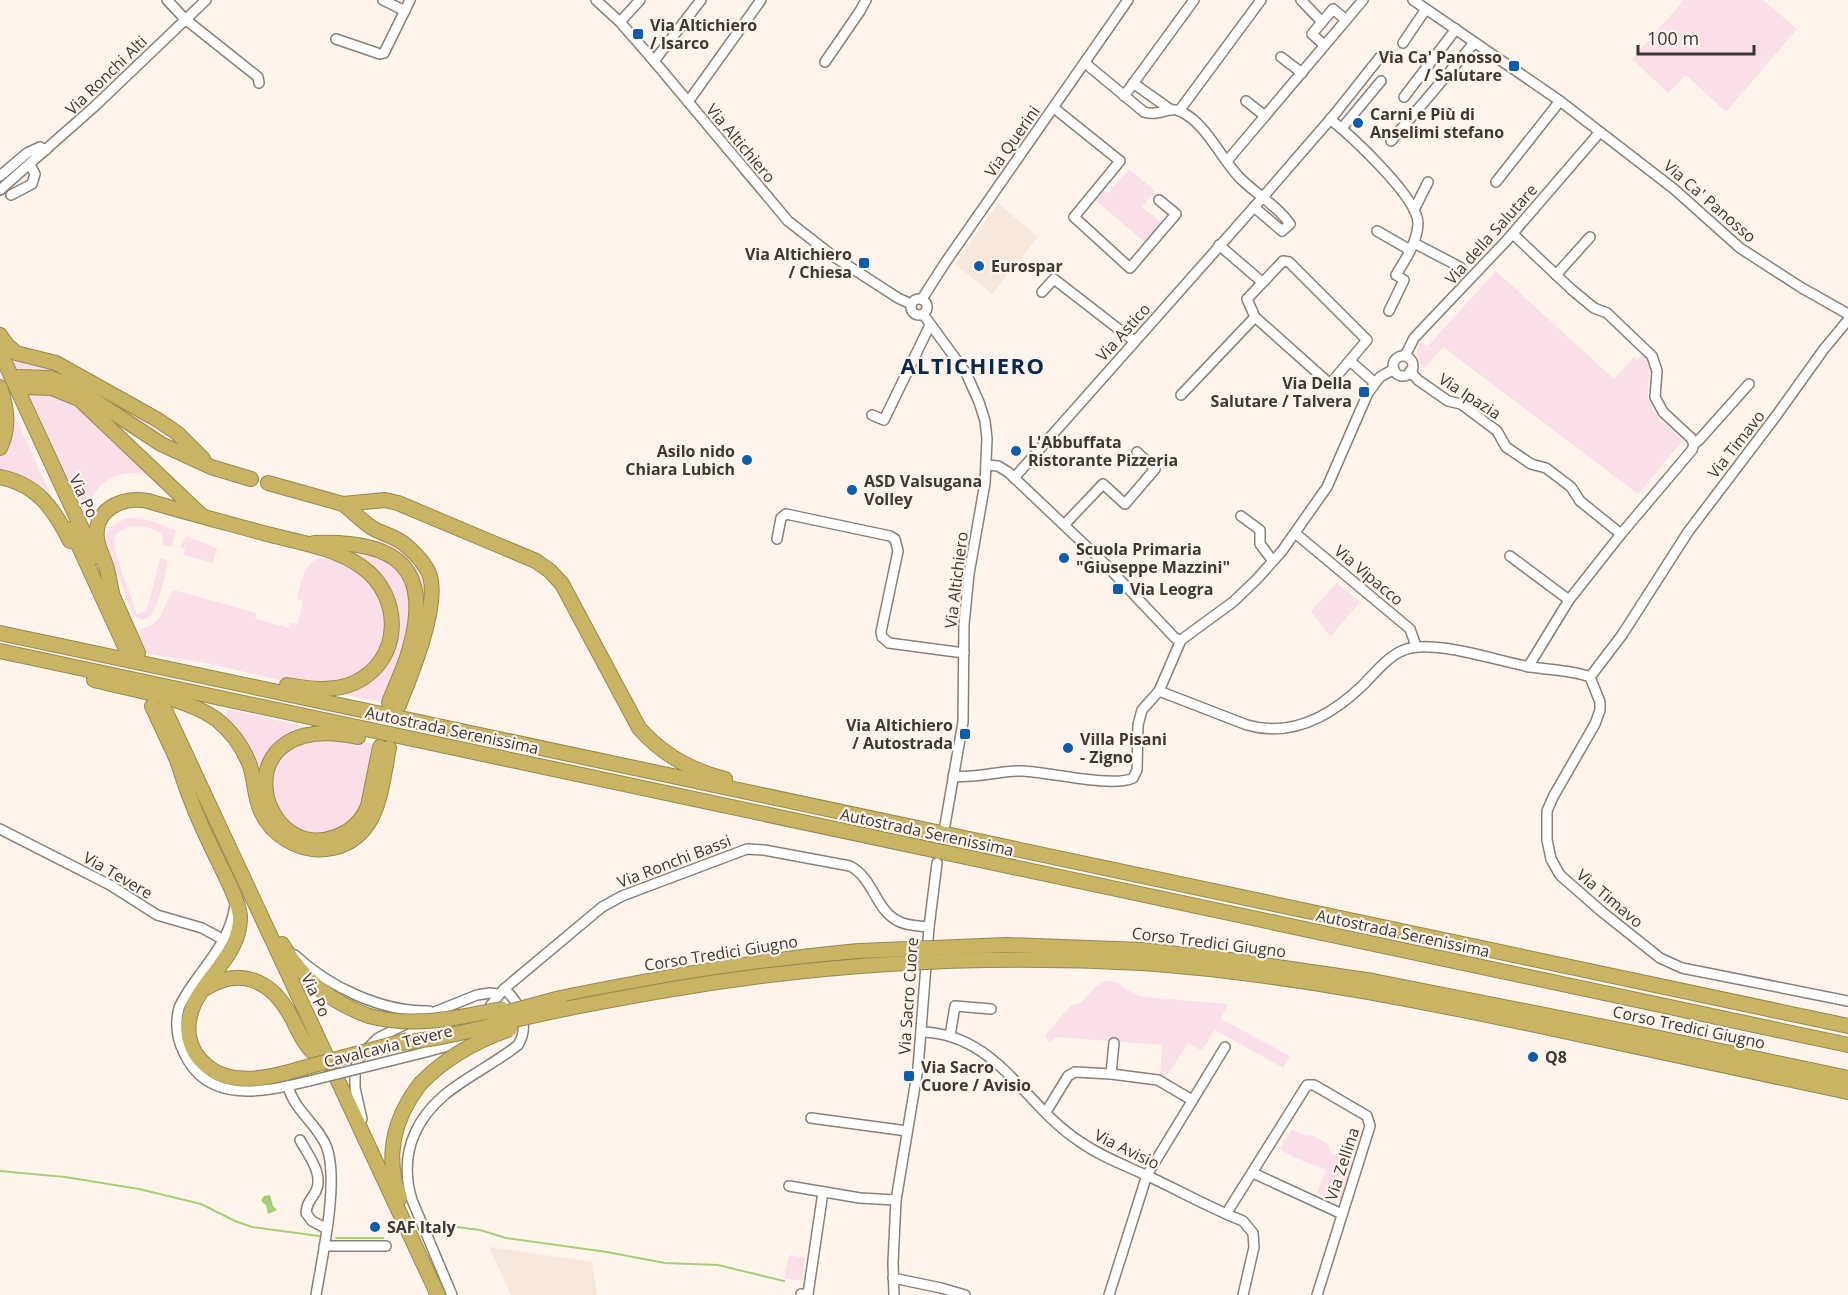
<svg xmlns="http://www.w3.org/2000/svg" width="1848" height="1295" font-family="'Open Sans',sans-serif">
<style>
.built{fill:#f7e7da}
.green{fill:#fadee8}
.water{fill:#a5cf75}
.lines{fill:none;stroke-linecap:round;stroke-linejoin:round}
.stream{stroke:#a5cf75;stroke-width:2}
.minor-casing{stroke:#898078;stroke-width:12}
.highway-casing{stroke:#978952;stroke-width:16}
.minor{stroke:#fff;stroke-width:9}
.highway{stroke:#c8b462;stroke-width:14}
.minor-bridge-casing{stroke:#898078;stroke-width:12;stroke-linecap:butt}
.highway-bridge-casing{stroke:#978952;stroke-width:16;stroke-linecap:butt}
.minor-bridge{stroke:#fff;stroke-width:9}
.highway-bridge{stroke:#c8b462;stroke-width:14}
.poi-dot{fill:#0c5eac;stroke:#fef4eb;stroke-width:2}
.labels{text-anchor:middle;stroke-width:4.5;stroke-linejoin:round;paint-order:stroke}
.poi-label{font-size:16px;font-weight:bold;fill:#3c3835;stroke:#fef4eb;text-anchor:start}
.street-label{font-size:16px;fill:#3c3835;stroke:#fef4eb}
.district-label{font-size:22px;font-weight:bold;letter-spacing:1.5px;fill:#062a50;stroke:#fef4eb}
</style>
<rect width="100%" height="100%" fill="#fef4eb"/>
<!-- built -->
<g class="built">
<path d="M998,203L1038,237L992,294L955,264Z"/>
<path d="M489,1247L592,1262L597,1295H511Z"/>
</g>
<!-- green -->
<g class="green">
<path d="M1684,0H1763L1797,29L1726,112L1686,75L1668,93L1632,59Z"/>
<path d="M1129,169L1155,191L1142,207L1162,223L1146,243L1095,200L1103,190L1108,193Z"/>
<path d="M1496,271L1614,379L1634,357L1637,360L1642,355C1656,369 1644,383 1649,400C1654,418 1670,429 1683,440L1638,494L1443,347L1425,368C1417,361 1413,350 1421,342L1427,347Z"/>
<path d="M9,356L46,362L155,421L167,435L163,440L15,371Z"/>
<path d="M22,390L43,391L72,400L150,475C115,466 86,487 86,523Z"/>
<path d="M12,409L56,507L0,473V456Z"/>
<path d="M130,518L149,520L176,530L172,547L163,545L162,533C145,526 130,520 115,536C110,554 133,593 136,614L147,611L160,558L168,561C165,573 155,639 133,614L105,542C107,527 116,521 130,518Z"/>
<path d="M186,536L217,548L213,563L184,555L185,549L180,547Z"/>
<path d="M377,537C404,547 426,559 427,591C427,601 422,613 420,623C424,570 417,572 376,543Z"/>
<path d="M354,549C370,553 388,556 400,569C427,597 396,672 385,703L338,693L365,682L397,617L351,556Z"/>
<path d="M318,558C325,558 330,560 336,562C406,581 403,673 329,684C300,688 254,674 225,667C199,661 171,658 144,653L138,630C167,622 159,611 173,590L257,613L255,619L290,628L291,623L298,624L303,601L297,599C301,582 302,567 318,558Z"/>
<path d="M1337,583L1360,602L1330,637L1311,611Z"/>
<path d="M228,709L310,728C275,737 266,748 261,783L225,720Z"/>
<path d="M333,737L377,745L363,809L340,831L309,834L291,826L276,808L271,796V772L292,745Z"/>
<path d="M1105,981L1117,982L1127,990L1143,997L1228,1004L1221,1019L1290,1056L1283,1068L1215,1030L1202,1051L1188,1043L1165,1079L1160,1076L1162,1045L1056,1037L1050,1042L1045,1036L1070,1006L1081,1003L1096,986Z"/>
<path d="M1292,1129L1305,1136L1312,1135L1329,1145L1330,1152L1353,1166L1341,1202L1317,1193L1326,1170L1293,1157L1280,1149Z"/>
<path d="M789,1255L805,1258L801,1280L784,1279Z"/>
</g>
<!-- water -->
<path class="water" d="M270,1195L273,1206L277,1210L268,1214L266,1205L263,1203L261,1200L264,1196Z"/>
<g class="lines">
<!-- stream -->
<g class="stream">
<path d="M0,1171L65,1177L139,1189L201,1204L235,1221L252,1227L319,1236"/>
<path d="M434,1233L442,1229L457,1227L480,1230L506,1238L607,1252L665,1263L718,1265L784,1281"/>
<path d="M336,1238H383"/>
</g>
<!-- minor casing -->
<g class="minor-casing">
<g id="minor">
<path d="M167,0L185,19L258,77L259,83"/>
<path d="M383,0L405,11"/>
<path d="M596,0L620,22L654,61L788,221L833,256L898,298L911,304"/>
<path d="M1301,0L1322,22"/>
<path d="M1413,0L1560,101L1674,189L1740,248L1802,288L1848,314"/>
<path d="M620,22L640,0"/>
<path d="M336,39L380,54L384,53L410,0"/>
<path d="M1403,43L1426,9"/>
<path d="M1324,45L1312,34L1333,9L1346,20"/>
<path d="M1281,57L1302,73"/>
<path d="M654,61L701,0"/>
<path d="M825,62L860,11L866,0"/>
<path d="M1085,63L1144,112C1160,117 1168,106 1180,111C1207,124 1219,156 1239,177C1254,193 1277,205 1290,224L1282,231L1254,207"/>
<path d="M1133,83L1171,110"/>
<path d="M1124,96L1194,0"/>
<path d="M1404,97L1456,29"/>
<path d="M1246,101L1265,116"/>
<path d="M688,102L761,0"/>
<path d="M1054,108L1120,161L1074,217L1130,268L1176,214L1159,200"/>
<path d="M1179,111L1261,0"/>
<path d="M1330,119C1350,135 1419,198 1418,224C1417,243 1405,260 1396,275L1404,280L1389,311"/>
<path d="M1342,128L1381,81"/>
<path d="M1391,141L1474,43"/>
<path d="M1227,161L1363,0"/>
<path d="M0,176L27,153L40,147L46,150"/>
<path d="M1496,182L1560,101"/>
<path d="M0,190L95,106L206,0"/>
<path d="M11,195L32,184L35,174L30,165"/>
<path d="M1414,210L1428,182"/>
<path d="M1377,231L1410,250"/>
<path d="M1513,234L1571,289L1594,308L1607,313L1652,356L1657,371L1655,397L1663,412L1691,438L1694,444"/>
<path d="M1414,243L1460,267"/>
<path d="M1219,245L1262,282"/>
<path d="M1283,261L1289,262L1367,340L1330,384L1255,317L1247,299Z"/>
<path d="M1556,275L1590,237"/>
<path d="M1042,292L1054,279L1134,341"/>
<circle cx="919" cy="307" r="8"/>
<path d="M922,299L945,263L1128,0"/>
<path d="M923,314L966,373L979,402L985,421L987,439L985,483L969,574L964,624L963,722L945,825"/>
<path d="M1405,356L1414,338L1507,240L1600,132"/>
<circle cx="1403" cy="366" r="10"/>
<path d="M1350,361L1375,383"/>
<path d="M1410,371L1418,380L1448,401L1461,404L1497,431L1506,447L1531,464L1546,468L1571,487L1580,501L1621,534"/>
<path d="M1181,395L1255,317"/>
<path d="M872,415L884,420L930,325"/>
<path d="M987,465L998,466L1008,472L1105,564L1175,638L1181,640L1233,602L1256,580L1282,551L1327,487L1368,393L1380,377L1394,369"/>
<path d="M1014,478L1263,197L1334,115L1380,57"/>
<path d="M1241,516L1260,530V544L1273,561"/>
<path d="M1064,525L1103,484L1125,504L1155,469L1137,452"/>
<path d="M1295,533L1410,629L1416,646"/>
<path d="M777,539L781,518L786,514L890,536L895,539L898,551L881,632L882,637L889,643L964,653"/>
<path d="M1510,556L1569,600"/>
<path d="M1528,667L1569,600L1621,534L1692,450L1694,444L1699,440L1749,384"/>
<path d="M1590,677L1622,635L1688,532L1776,416L1824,349L1848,320"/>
<path d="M1159,691L1247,725C1292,738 1331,716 1363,685C1375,673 1388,656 1404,650C1432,638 1500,662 1531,667C1549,670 1572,670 1590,677L1600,702V710L1595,724L1553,797L1547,811V840L1551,859L1560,875L1601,911L1660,958L1682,968L1848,1001"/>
<path d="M953,776C976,779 1000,770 1023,771C1048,772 1113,788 1133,778L1137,770L1138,725L1142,710L1159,691L1181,640"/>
<path d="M0,829L110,885L157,915L202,928L224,940"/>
<path d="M235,905C231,934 215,954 198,977C191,987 183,997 179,1008C175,1023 177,1039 184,1053C208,1105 264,1092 309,1081"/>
<path d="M295,955C329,987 382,1012 429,1011"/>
<path d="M487,1014L491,1005L504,989L602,907L622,896L747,849L764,850L850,866C874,878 875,911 900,922C909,926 920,926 929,927"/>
<path d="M922,1032C997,1034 1024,1105 1079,1141C1100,1156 1124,1165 1148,1176C1180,1191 1210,1208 1243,1221L1253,1233L1254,1247L1243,1295"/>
<path d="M950,1036L955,1006L991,1009"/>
<path d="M426,1052L470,1040"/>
<path d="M1111,1074L1114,1043"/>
<path d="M288,1086C294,1111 318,1124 327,1148C339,1183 322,1258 316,1295"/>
<path d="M1046,1112L1068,1076L1075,1072L1111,1074L1158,1080L1192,1100"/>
<path d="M811,1118L907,1131"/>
<path d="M362,1119L355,1088V1069L359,1058L369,1047L378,1038L412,1021L477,995L490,993L498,994"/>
<path d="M300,1140C308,1155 324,1174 316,1191C311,1200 307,1202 306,1213L312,1221L327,1229"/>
<path d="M1253,1173L1342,1214"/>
<path d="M789,1186L860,1198L896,1200"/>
<path d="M1226,1214L1307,1085H1314L1367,1116L1370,1126L1317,1295"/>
<path d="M324,1246H386"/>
<path d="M893,1278L941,1288L965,1295"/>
<path d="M801,1294H808L823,1192"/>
<path d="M452,1295L412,1200C405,1177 405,1155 415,1133C435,1088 482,1074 518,1045C530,1026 520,1002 504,989"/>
<path d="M894,1295L893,1263L896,1200L918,1068L929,927L937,863"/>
<path d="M1109,1295L1147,1175L1225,1047"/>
</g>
</g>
<!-- highway casing -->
<g class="highway-casing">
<g id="highway">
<path d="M0,335L7,345L16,353L56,363L158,420L177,433L203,459"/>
<path d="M0,352L95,557"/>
<path d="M19,377L50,378L71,385L161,444L211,467L251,479"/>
<path d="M0,387C7,407 10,428 0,448"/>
<path d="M22,387L52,388L79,399L202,516"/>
<path d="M0,477C37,484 54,509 70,541"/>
<path d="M268,483L343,504L385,500L398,503L536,561L550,571L562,584L639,728C662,754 692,771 725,779"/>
<path d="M343,504C354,512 364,524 376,530C387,535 399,538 408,547C417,555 426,564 430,576C439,607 411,675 399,705"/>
<path d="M71,529L126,649"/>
<path d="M314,543C395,540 434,566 409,651C404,669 395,686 389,703"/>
<path d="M108,585L138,653"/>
<path d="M112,593C110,584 109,575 106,566C103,557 98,548 97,539C93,509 123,496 148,501C188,513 227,523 267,534C298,542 336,548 362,567C403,596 403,661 354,683C333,692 309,689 287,685"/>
<path d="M0,633L1848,1026"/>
<path d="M0,651L1848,1045"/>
<path d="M94,680C130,689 187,698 216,719C230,730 242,746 249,763C254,776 254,789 258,803C267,834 300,855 333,848C380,837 381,787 389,748"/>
<path d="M152,706L179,764"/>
<path d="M164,708L438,1295"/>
<path d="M358,737C220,708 257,865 335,837C350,832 362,821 368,806L380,747"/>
<path d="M176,757C181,771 185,786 191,800C200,825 213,850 225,875C231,888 239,903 240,917C241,964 182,988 189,1036C191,1048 198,1059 207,1066C233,1088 274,1077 303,1068"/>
<path d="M282,944C303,980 331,1002 369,1016"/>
<path d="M1142,950L1223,959L1373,981L1655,1037L1848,1078"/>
<path d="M1142,963C1284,973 1424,1001 1563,1031C1658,1051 1753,1071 1848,1092"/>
<path d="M206,988C240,967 270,980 289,1013C298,1028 303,1045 317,1056"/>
<path d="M560,998C660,978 758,960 859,951"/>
<path d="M400,1198C384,1157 394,1118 420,1084"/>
</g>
</g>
<!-- minor -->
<use href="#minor" class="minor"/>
<!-- highway -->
<use href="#highway" class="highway"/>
<!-- minor-bridge casing -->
<g class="minor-bridge-casing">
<path id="minor-bridge" d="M309,1081L426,1052"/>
</g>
<!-- highway-bridge casing -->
<g class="highway-bridge-casing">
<g id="highway-bridge">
<path d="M859,951L1007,945L1142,950"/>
<path d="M369,1016C414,1028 458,1018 502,1009"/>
<path d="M493,1016L560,998"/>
<path d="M400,1043C450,1038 498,1023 546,1013C586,1004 627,997 667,990C824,963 982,954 1142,963"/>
<path d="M303,1068L408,1040"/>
<path d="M420,1084C445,1058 475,1041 510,1029"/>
</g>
</g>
<!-- minor-bridge -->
<use href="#minor-bridge" class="minor-bridge"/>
<!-- highway-bridge -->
<use href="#highway-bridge" class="highway-bridge"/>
</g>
<!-- markers -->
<g class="poi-dot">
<rect x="632" y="28" width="12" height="12" rx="3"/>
<rect x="1508" y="60" width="12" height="12" rx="3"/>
<circle cx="1358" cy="123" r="6"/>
<rect x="858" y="257" width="12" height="12" rx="3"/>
<circle cx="979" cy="266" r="6"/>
<rect x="1358" y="386" width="12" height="12" rx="3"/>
<circle cx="1016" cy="451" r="6"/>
<circle cx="747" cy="460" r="6"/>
<circle cx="852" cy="490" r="6"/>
<circle cx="1064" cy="558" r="6"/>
<rect x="1112" y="583" width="12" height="12" rx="3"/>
<rect x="959" y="728" width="12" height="12" rx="3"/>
<circle cx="1068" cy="748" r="6"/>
<circle cx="1533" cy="1057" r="6"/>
<rect x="903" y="1070" width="12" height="12" rx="3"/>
<circle cx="375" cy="1227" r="6"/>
</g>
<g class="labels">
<!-- poi labels -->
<g class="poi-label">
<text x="650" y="31">Via Altichiero<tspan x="650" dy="18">/ Isarco</tspan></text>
<text x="1502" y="63" text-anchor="end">Via Ca' Panosso<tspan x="1502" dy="18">/ Salutare</tspan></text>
<text x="1370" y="120">Carni e Più di<tspan x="1370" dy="18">Anselimi stefano</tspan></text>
<text x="852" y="260" text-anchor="end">Via Altichiero<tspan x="852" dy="18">/ Chiesa</tspan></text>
<text x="991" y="272">Eurospar</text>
<text x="1352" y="389" text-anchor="end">Via Della<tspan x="1352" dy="18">Salutare / Talvera</tspan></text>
<text x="1028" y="448">L'Abbuffata<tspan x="1028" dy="18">Ristorante Pizzeria</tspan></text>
<text x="735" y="457" text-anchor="end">Asilo nido<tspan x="735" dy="18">Chiara Lubich</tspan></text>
<text x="864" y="487">ASD Valsugana<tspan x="864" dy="18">Volley</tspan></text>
<text x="1076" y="555">Scuola Primaria<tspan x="1076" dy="18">"Giuseppe Mazzini"</tspan></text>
<text x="1130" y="595">Via Leogra</text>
<text x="953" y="731" text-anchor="end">Via Altichiero<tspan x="953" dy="18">/ Autostrada</tspan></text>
<text x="1080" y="745">Villa Pisani<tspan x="1080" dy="18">- Zigno</tspan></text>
<text x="1545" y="1063">Q8</text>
<text x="921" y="1073">Via Sacro<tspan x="921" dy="18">Cuore / Avisio</tspan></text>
<text x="387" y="1233">SAF Italy</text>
</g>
<!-- street labels -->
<g class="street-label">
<text transform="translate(106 75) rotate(-44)" y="6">Via Ronchi Alti</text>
<text transform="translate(1012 141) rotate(-55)" y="6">Via Querini</text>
<text transform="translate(741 143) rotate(50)" y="6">Via Altichiero</text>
<text transform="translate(1710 201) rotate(41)" y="6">Via Ca' Panosso</text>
<text transform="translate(1491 234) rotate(-48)" y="6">Via della Salutare</text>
<text transform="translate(1123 332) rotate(-48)" y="6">Via Astico</text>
<text transform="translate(1470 396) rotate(33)" y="6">Via Ipazia</text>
<text transform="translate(1736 444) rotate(-52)" y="6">Via Timavo</text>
<text transform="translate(84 496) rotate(65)" y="6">Via Po</text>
<text transform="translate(1369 575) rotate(40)" y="6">Via Vipacco</text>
<text transform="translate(956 580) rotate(-83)" y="6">Via Altichiero</text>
<text transform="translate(452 730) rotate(12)" y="6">Autostrada Serenissima</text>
<text transform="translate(927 832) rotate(12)" y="6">Autostrada Serenissima</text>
<text transform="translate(674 861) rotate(-21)" y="6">Via Ronchi Bassi</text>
<text transform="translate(118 875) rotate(30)" y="6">Via Tevere</text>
<text transform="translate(1610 898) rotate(40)" y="6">Via Timavo</text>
<text transform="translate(1403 933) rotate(12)" y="6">Autostrada Serenissima</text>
<text transform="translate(1209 942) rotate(7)" y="6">Corso Tredici Giugno</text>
<text transform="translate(721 953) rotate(-9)" y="6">Corso Tredici Giugno</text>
<text transform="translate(316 995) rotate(65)" y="6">Via Po</text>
<text transform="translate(908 996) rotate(-86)" y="6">Via Sacro Cuore</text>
<text transform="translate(1689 1027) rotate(12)" y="6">Corso Tredici Giugno</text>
<text transform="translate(388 1046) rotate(-14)" y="6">Cavalcavia Tevere</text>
<text transform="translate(1127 1149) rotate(26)" y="6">Via Avisio</text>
<text transform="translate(1342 1164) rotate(-72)" y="6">Via Zellina</text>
</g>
<!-- district labels -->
<g class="district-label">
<text x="973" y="374">ALTICHIERO</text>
</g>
</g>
<!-- scale -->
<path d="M1638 45v9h116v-9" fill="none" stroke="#3c3835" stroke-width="3"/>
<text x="1647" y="45" font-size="18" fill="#3c3835" stroke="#fef4eb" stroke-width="4.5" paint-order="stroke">100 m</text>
</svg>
